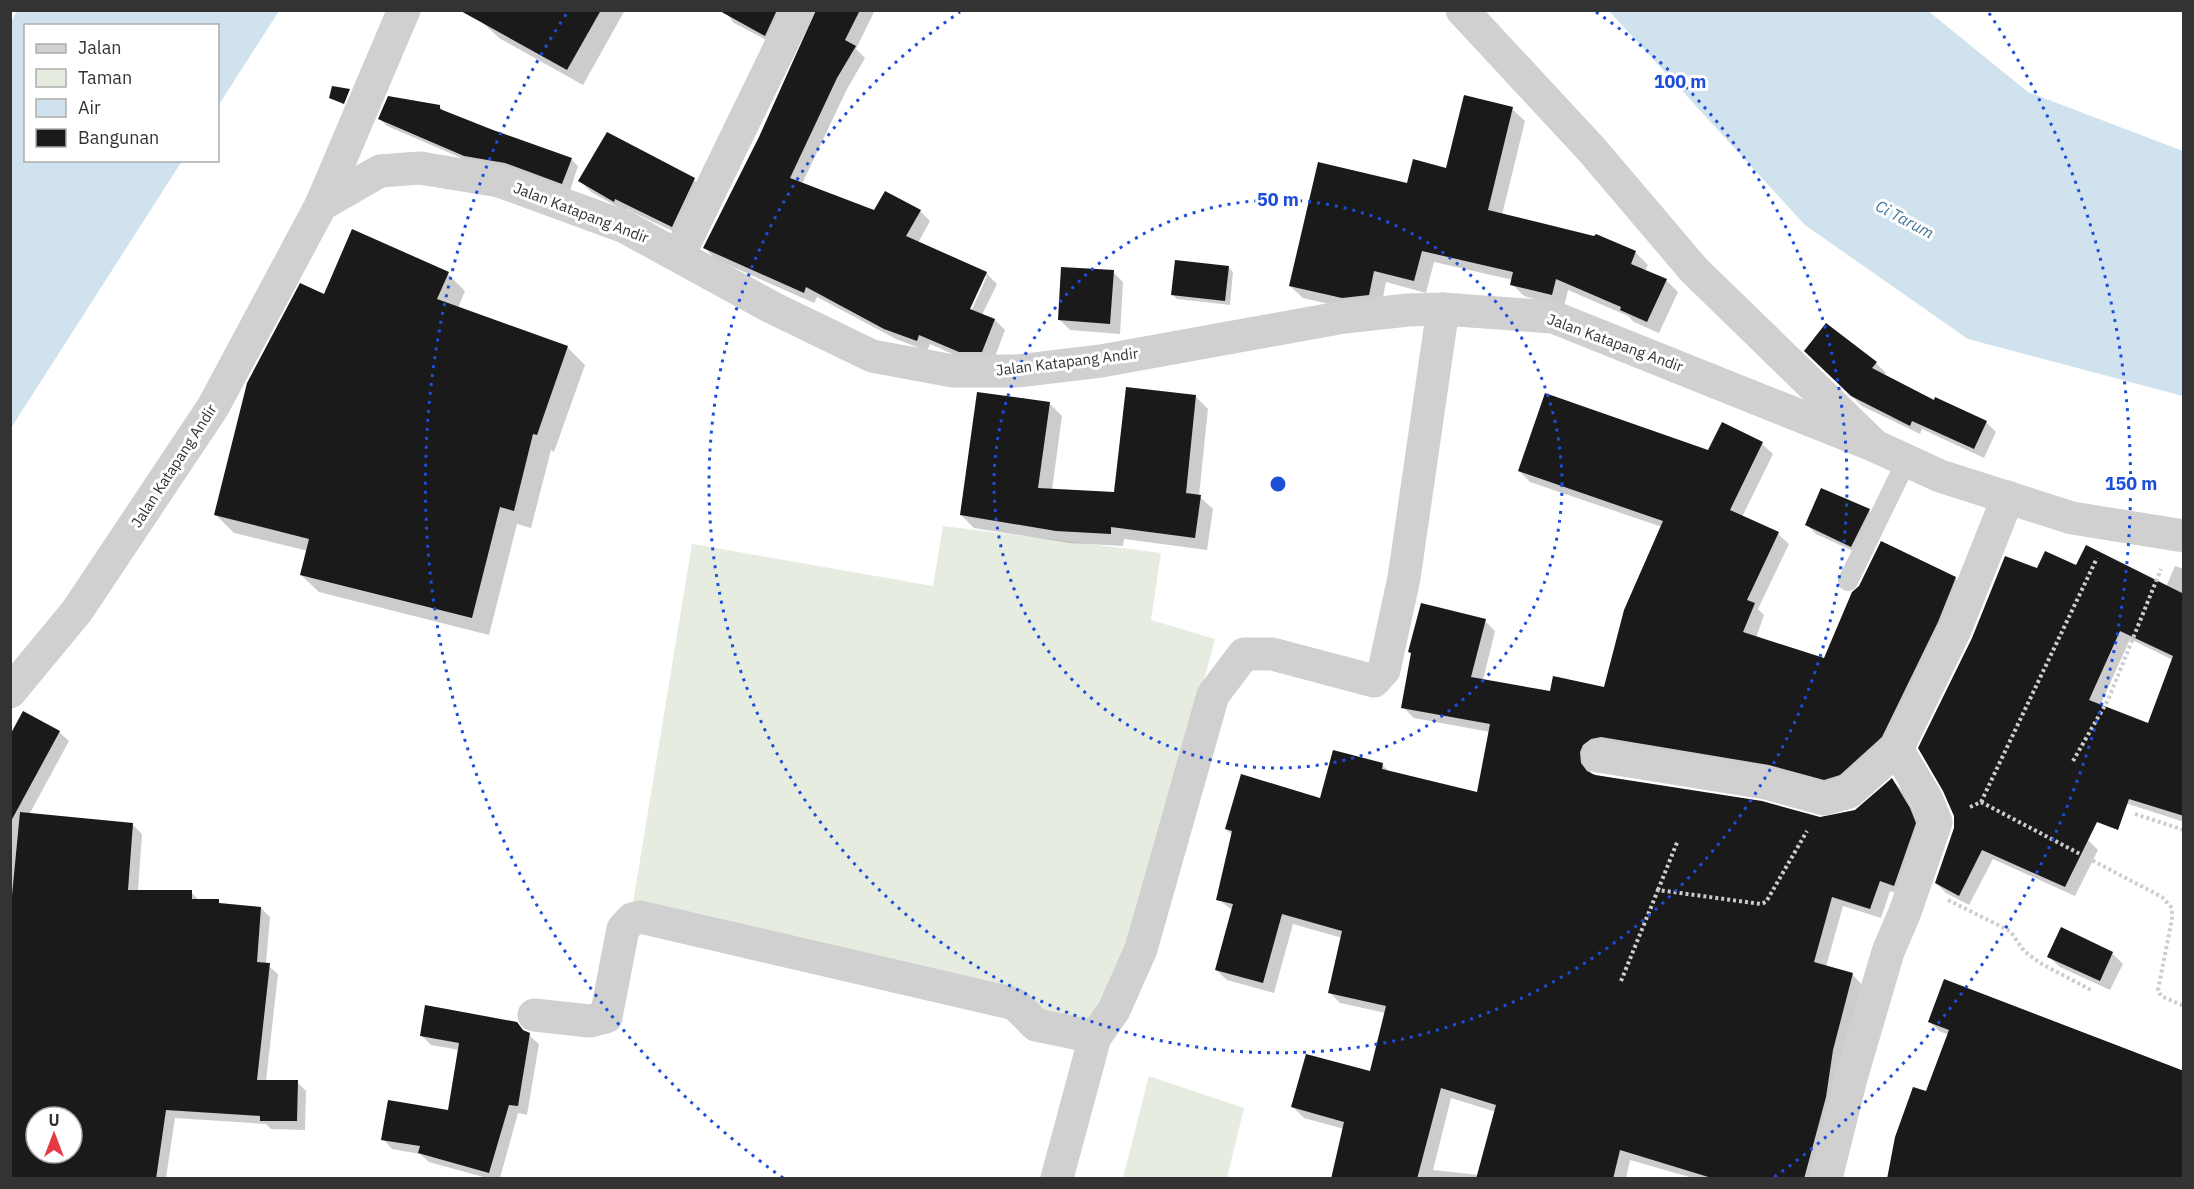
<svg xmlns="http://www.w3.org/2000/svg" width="2194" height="1189" font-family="'IBM Plex Sans',sans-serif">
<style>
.green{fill:#e6ecdf}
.water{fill:#cfe2ee}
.shadow{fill:#0003;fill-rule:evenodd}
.building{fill:#1a1a1a;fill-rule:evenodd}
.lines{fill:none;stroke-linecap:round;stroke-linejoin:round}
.path{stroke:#cdcdcd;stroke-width:4;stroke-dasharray:3 3;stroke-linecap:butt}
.service{stroke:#d0d0d0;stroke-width:20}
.minor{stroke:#d0d0d0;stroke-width:33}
.tertiary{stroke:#d0d0d0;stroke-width:33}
.ring{fill:none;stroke:#1d4ed8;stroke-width:3;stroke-dasharray:3 6}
.labels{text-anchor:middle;stroke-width:6;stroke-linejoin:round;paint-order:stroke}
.street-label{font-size:15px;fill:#333;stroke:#fff}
.water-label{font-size:16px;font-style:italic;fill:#3f7597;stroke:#fff}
.centre{fill:#1d4ed8;stroke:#fff;stroke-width:3}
.ring-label{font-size:18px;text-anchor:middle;font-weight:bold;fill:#1d4ed8;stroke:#fff;stroke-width:6;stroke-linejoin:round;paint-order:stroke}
</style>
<rect width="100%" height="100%" fill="#fff"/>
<!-- green -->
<g class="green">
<path d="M943,526L1161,553L1151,620L1215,639L1132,948L1095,1021L629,927L692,544L933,586Z"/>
<path d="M1149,1076L1244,1108L1227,1178H1123Z"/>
</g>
<!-- water -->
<g class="water">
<path d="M17,11H279L218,106V26H26V160L182,161L11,428L10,24Z"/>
<path d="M1609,11H1928L2028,92L2183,151V396L1968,339L1805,225Z"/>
</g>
<!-- shadow -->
<g class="shadow">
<path d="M490,10H625L583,85L499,38L483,23Z"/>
<path d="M724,10H793L776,45L734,23Z"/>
<path d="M818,10H875L856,49L865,58L847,89L802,184L875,212L920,211L930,221L918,243L986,273L997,284L982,315L995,320L1005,330L993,362H971L930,344L927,351L896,339L817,297L814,303L715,259L705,248L761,137ZM984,276H987L969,316L966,315Z"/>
<path d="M440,107L446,113L571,159L578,166L570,191L473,163L387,126L380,119Z"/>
<path d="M1512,109L1525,121L1502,215L1595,238L1596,236L1636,253L1648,265L1645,271L1666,280L1678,292L1659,333L1634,322L1628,316L1568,290L1564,307L1524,296L1512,284L1513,280L1434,262L1426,293L1386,282L1381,307L1355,310L1303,298L1290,286L1408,185L1447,169Z"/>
<path d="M608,134L694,180L705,190L683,236L626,209L625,211L591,192L580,181Z"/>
<path d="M1228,267L1233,272L1230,305L1177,299L1172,294Z"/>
<path d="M1113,272L1123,282L1120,334L1070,330L1059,319Z"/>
<path d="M448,274L465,291L458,308L567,347L585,365L554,452L551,450L531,528L517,524L489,635L319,592L301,575L308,551L234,533L216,515L324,296Z"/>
<path d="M1826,325L1876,363L1886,373L1883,376L1934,402L1986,422L1996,432L1984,458L1922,429L1920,434L1862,406L1806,351Z"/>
<path d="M1195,396L1208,409L1199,496L1213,509L1207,550L1124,539L1123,546L1070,543L974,528L961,515L1049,403L1062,416L1052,490L1116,494Z"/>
<path d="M1723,424L1762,444L1773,454L1742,517L1778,534L1789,544L1758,609L1764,615L1756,638L1825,660L1955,578L1966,589L1892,748L1851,785L1590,764L1591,774L1820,819L1855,811L1892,780L1903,791L1926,834L1905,896L1890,891L1881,918L1843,906L1826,967L1852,974L1862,985L1818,1178H1693L1630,1160L1626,1178H1333L1344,1129L1304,1118L1293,1107L1371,1073L1386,1013L1340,1003L1329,992L1342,938L1293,924L1274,993L1227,980L1216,970L1233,911L1218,899L1232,835L1226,829L1321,800L1382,765L1390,772L1478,794L1490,732L1414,718L1403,707L1485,621L1495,631L1483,680L1552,693L1605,689L1662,527L1530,482L1519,471L1709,452ZM1451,1098L1496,1112L1479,1175L1433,1170Z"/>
<path d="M1869,510L1878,519L1860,554L1816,534L1807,525Z"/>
<path d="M2175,566L2184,569V822L2048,778L2033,820L2088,840L2098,850L2075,896L1993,859L1969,905L1946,893L1936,883L2038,570L2076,567L2166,587ZM2130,639L2173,660L2149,725L2100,706Z"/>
<path d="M59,732L69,741L29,815L132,824L142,834L138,891L191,892L200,901H218L222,905L261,908L270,917L266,964L278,974L266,1081L297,1082L306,1091L305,1130L271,1129L266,1124L175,1118L166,1178H10V738ZM36,1117H72V1153H36Z"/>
<path d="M2062,929L2112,953L2123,964L2110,990L2060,967L2049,957Z"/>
<path d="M1930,1022L2184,1073L1927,1093L1949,1035L1939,1031Z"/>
<path d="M525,1032L539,1044L527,1115L518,1113L500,1178H487L429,1162L420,1154L392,1149L383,1139L449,1111L460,1050L431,1045L422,1036Z"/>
</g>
<!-- building -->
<g class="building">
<path d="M459,10H601L567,70Z"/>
<path d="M718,10H777L765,36Z"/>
<path d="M816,10H860L845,40L856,46L837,78L790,178L874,210L885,191L921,210L906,236L987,272L970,309L995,319L982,352H959L919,335L917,341L884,329L806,287L804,293L703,248L759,137Z"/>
<path d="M332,86L350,89L344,104L329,98Z"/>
<path d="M1464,95L1513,107L1488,210L1594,236L1596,234L1636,251L1631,264L1667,279L1647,322L1620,310L1621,307L1556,279L1552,295L1510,285L1513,272L1422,251L1414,281L1374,271L1369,295L1342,298L1289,286L1318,162L1407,183L1413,159L1446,168Z"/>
<path d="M388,96L440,105V109L493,130L572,158L562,184L505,163L464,156L378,119Z"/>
<path d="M607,132L695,178L672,227L615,199L614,202L578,181Z"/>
<path d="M352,229L449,272L437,299L568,346L537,435L533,434L514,511L500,507L472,618L300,575L309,539L214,515L247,383L300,283L324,294Z"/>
<path d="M1175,260L1229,266L1225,301L1171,295Z"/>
<path d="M1061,267L1114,270L1110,324L1058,320Z"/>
<path d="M1826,323L1877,362L1872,368L1934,400L1935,397L1987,421L1974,449L1912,421L1910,426L1851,396L1804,351Z"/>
<path d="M1126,387L1196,395L1186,493L1201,495L1195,538L1111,527V534L1056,531L960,515L977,392L1050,402L1038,488L1114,492Z"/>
<path d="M1545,393L1708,450L1722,422L1763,442L1730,510L1779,532L1747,600L1755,603L1743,632L1824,658L1852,592L1859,586L1881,541L1956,577L1938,622L1882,737L1840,775L1824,780L1769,765L1601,737L1591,739L1583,745L1580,752L1581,763L1587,771L1595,775L1762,801L1820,817L1855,810L1892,778L1910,808L1916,823L1894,886L1880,881L1870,909L1832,897L1814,962L1853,973L1833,1050L1826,1097L1804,1179H1715L1620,1150L1613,1179H1476L1496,1105L1441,1088L1417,1179H1331L1344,1122L1291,1107L1306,1054L1370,1071L1386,1006L1328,993L1342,931L1282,914L1263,983L1215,970L1233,904L1216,900L1232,831L1225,829L1241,774L1320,798L1333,750L1383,763L1382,769L1477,792L1490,724L1401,708L1411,653L1408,652L1421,603L1486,619L1471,677L1550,691L1553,676L1604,687L1624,610L1663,521L1518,471Z"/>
<path d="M1821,488L1870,509L1851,547L1805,525Z"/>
<path d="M2086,545L2184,594V816L2129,799L2118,830L2097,822L2065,887L1982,850L1959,896L1935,883L1954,828V816L1943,791L1918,748L1972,638L2005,556L2037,568L2045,551L2076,565ZM2120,631L2173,656L2148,723L2089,700Z"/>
<path d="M23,711L60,731L10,823V735Z"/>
<path d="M20,812L133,823L128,890H192V899H219V903L261,907L257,962L270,963L257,1080H298L297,1121H260V1116L166,1110L156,1179H10V916ZM36,1117H72V1153H36Z"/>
<path d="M2061,927L2113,952L2100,981L2047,957Z"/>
<path d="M1944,979L2184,1071V1179H1887L1895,1137L1913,1087L1926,1091L1949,1030L1928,1022Z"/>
<path d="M425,1005L517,1022L523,1030L530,1033L518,1106L509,1105L489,1173L418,1153L420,1146L381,1140L388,1100L448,1110L459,1043L420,1036Z"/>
</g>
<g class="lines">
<!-- path -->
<g class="path">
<path d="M2073,761L2108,700L2161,569"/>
<path d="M1981,802L2097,558"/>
<path d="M1970,807L1981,802L2162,897L2172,908V919L2158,990L2161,996L2184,1006"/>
<path d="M2135,814L2184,830"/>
<path d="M1658,890L1678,840"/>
<path d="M1948,900L2010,931L2024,951L2040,963L2091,990"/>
<path d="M1621,981L1658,890L1761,904L1766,902L1807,831"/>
</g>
<!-- service -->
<path class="service" d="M1848,581L1906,462"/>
<!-- minor -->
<g class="minor">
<path d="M1462,10L1592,150L1694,270L1875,446"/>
<path d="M321,205L404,10"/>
<path d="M679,255L798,10"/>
<path d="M1598,756L1766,783L1824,799L1849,792L1897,749L1955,630L2008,497"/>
<path d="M534,1015L590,1021L606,1017L623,929L632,919L640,917L1015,1004L1036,1025L1095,1037L1114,1010L1141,949L1213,695L1244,654H1272L1374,681L1384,670L1404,578L1443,309"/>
<path d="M1057,1178L1095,1037"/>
<path d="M1826,1178L1851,1078L1888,952L1905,912L1936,822L1927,800L1897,749"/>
</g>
<!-- tertiary -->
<path class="tertiary" d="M10,692L77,611L213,407L321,205L380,171L420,168L499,181L625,227L771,307L872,356L953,371H1017L1101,361L1344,317L1408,310L1443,309L1553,317L1875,446L1940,476L2072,518L2184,536"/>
</g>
<!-- distance rings -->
<g class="ring">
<circle cx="1278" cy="484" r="284"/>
<path d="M1596 12A569 569 0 1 1 960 12"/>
<path d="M783 1178A853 853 0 0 1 567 13M1989 13A853 853 0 0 1 1773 1178"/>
</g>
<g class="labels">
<!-- street labels -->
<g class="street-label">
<text transform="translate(581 213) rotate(21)" y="5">Jalan Katapang Andir</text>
<text transform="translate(1615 343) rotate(20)" y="5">Jalan Katapang Andir</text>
<text transform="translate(1067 362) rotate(-7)" y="5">Jalan Katapang Andir</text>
<text transform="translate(174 466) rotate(-57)" y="5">Jalan Katapang Andir</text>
</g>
<!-- water labels -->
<g class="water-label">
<text transform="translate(1905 219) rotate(28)" y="6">Ci Tarum</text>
</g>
</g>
<circle cx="1278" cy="484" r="9" class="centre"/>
<g class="ring-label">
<text x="1680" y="88">100 m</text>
<text x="1278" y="206">50 m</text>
<text x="2131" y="490">150 m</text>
</g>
<!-- border -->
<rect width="2194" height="1189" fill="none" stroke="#333333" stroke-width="24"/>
<!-- legend -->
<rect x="24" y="24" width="195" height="138" fill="#ffffff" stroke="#adadad" stroke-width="1.5"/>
<rect x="36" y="44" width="30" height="9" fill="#d0d0d0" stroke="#adadad" stroke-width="1.5"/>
<text x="78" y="54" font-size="18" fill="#333333">Jalan</text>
<rect x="36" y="69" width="30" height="18" fill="#e6ecdf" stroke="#adadad" stroke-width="1.5"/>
<text x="78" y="84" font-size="18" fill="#333333">Taman</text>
<rect x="36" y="99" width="30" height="18" fill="#cfe2ee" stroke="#adadad" stroke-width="1.5"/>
<text x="78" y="114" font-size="18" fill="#333333">Air</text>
<rect x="36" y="129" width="30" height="18" fill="#1a1a1a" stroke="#adadad" stroke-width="1.5"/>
<text x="78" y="144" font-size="18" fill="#333333">Bangunan</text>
<!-- north arrow -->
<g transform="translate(54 1135)"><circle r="28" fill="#ffffff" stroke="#adadad" stroke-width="1.5"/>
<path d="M0-4.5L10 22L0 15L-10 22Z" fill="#e63946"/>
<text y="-9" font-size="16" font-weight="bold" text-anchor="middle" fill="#333333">U</text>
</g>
</svg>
